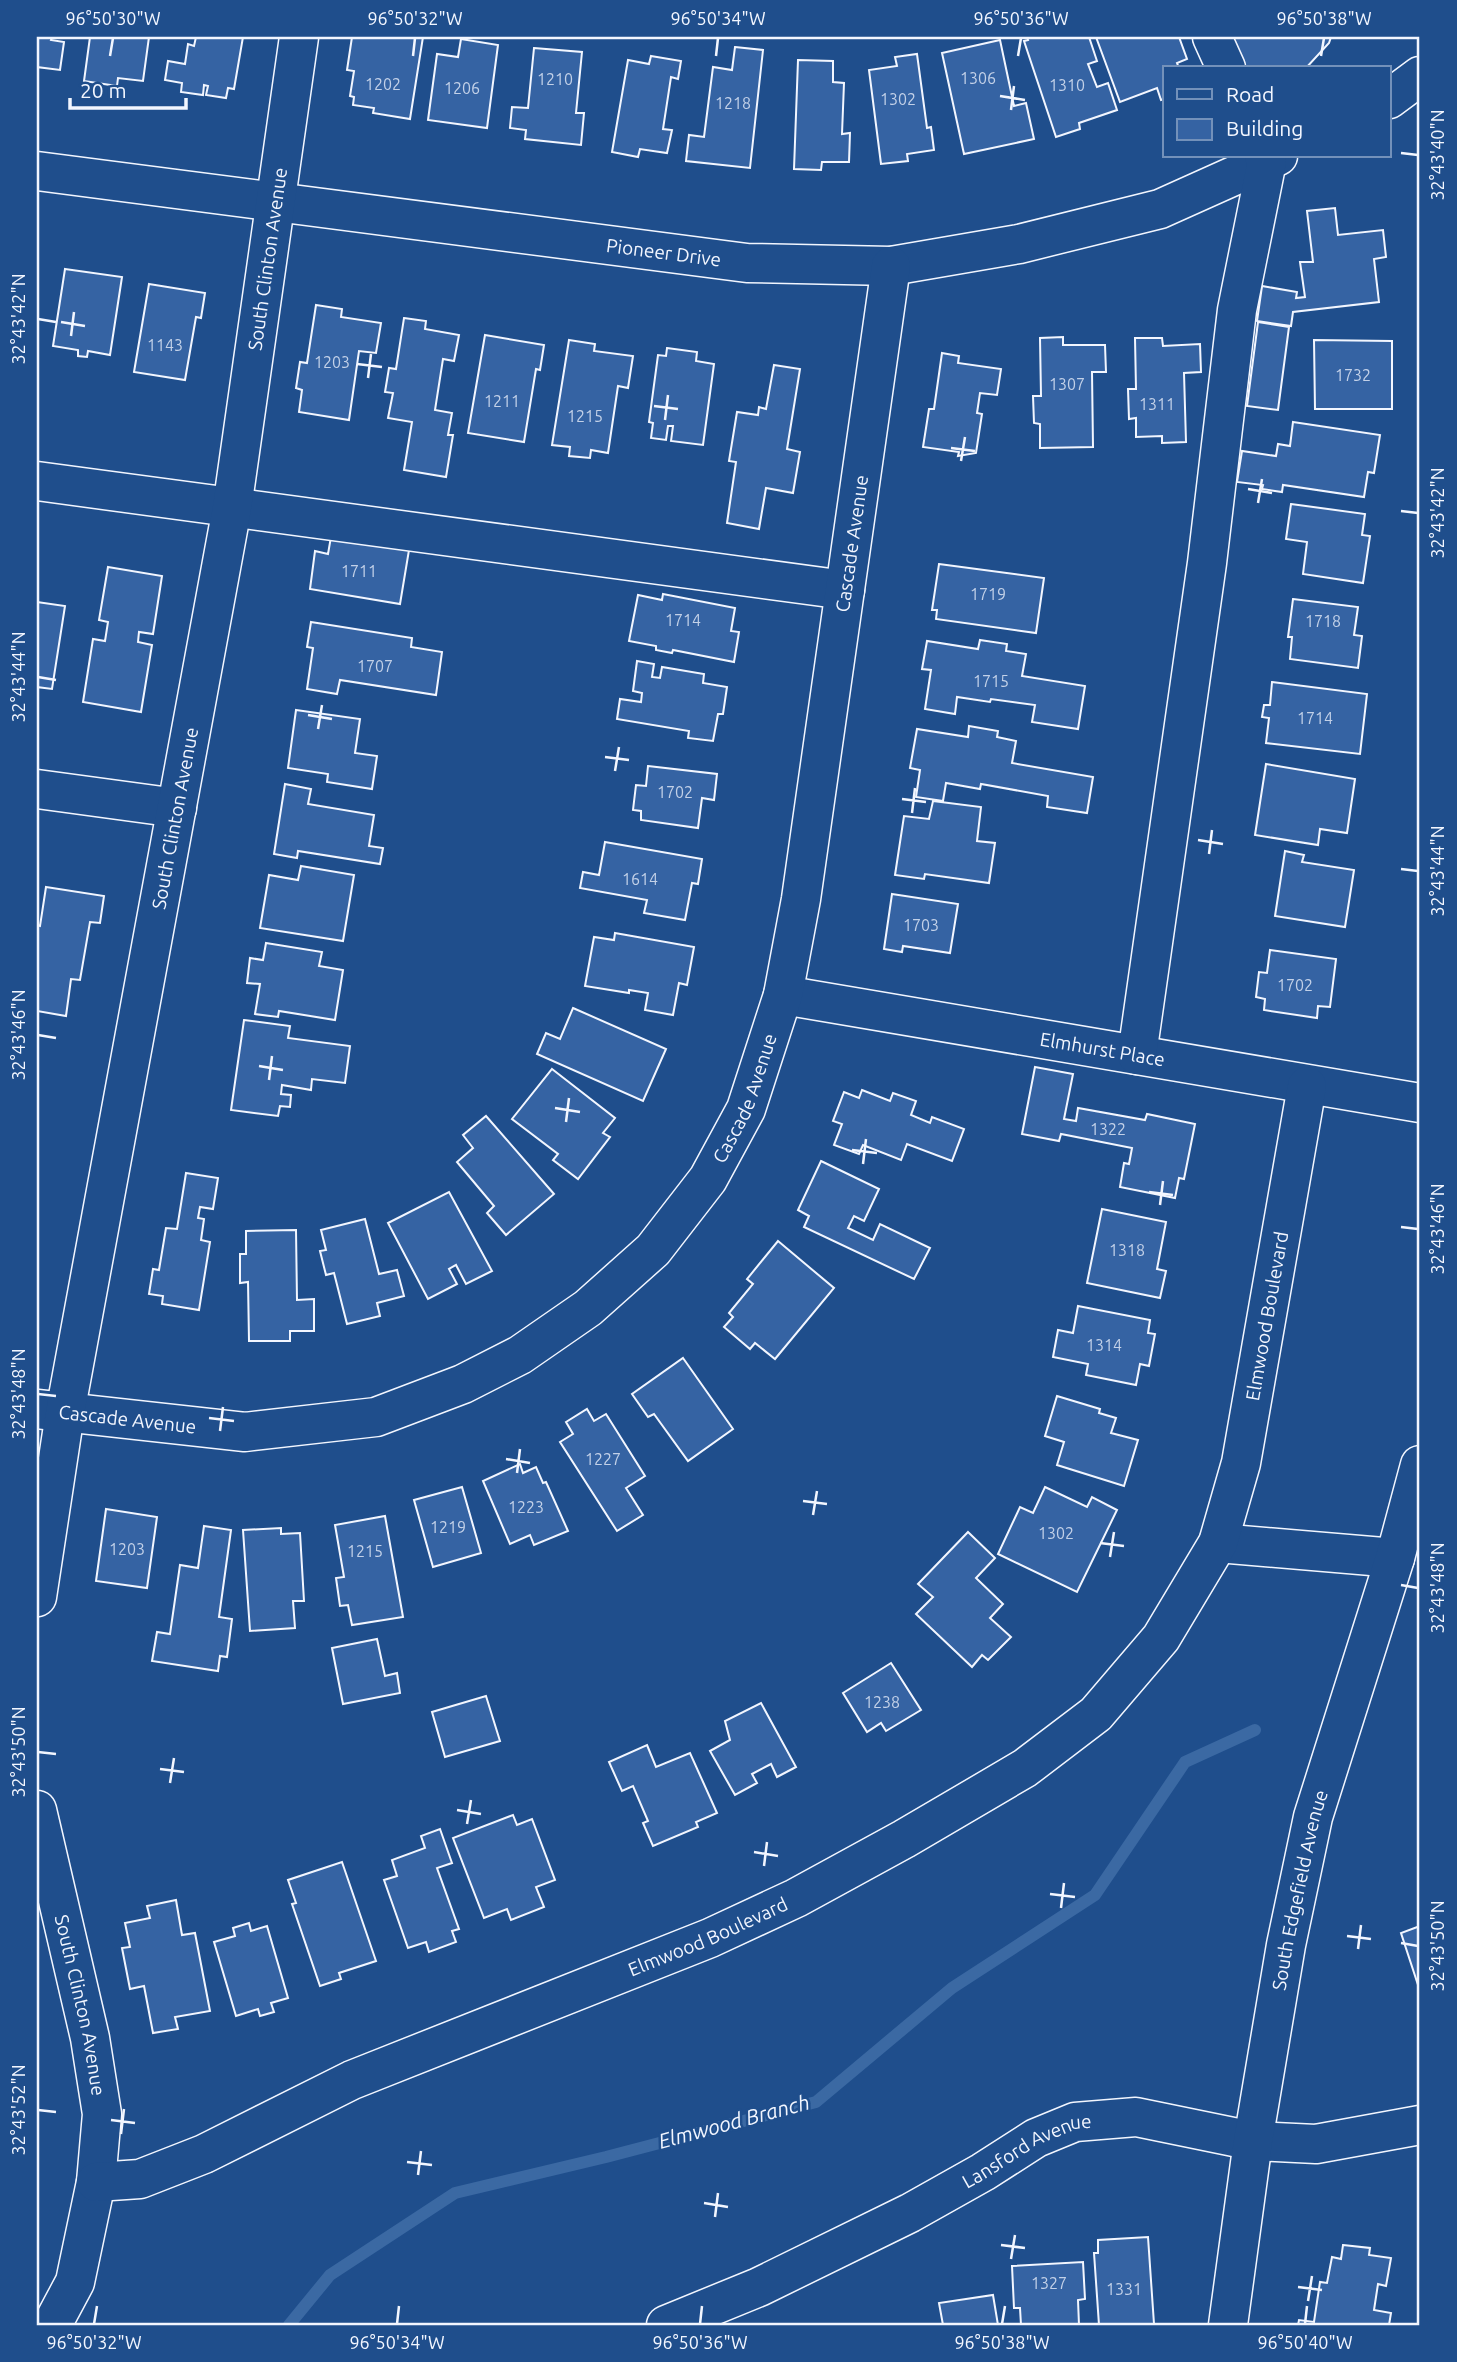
<svg xmlns="http://www.w3.org/2000/svg" width="1457" height="2362" font-family="Ubuntu,sans-serif">
<style>
.lines{fill:none;stroke-linecap:round;stroke-linejoin:round}
.stream{stroke:#3b69a3;stroke-width:12}
.building{fill:#3563a3;stroke:#f2f6ff;stroke-width:2}
.minor-casing{stroke:#f2f6ff;stroke-width:41}
.minor{stroke:#1f4e8c;stroke-width:38}
.ticks{fill:none;stroke:#f2f6ff;stroke-width:2.5}
.labels{text-anchor:middle;stroke-width:5;stroke-linejoin:round;paint-order:stroke}
.number-label{font-size:16px;fill:#c3d1e8}
.street-label{font-size:19px;fill:#f2f6ff;stroke:#1f4e8c}
.water-label{font-size:21px;font-style:italic;fill:#f2f6ff;stroke:#1f4e8c}
.neatline{fill:none;stroke:#f2f6ff;stroke-width:2.5}
.ticks-label{font-size:18px;text-anchor:middle;fill:#f2f6ff}
</style>
<rect width="100%" height="100%" fill="#1f4e8c"/>
<g class="lines">
<!-- stream -->
<path class="stream" d="M289,2325L330,2275L455,2193L606,2157L816,2102L952,1988L1095,1895L1185,1762L1255,1730"/>
</g>
<!-- building -->
<g class="building">
<path d="M37,37H52L51,40L64,42L60,70L37,67Z"/>
<path d="M90,37H149L143,81L118,78L117,86L84,81Z"/>
<path d="M196,37H243L234,89L228,88L226,98L206,95L208,86L204,85L203,95L181,92L182,83L165,80L168,61L185,64L188,44L194,46Z"/>
<path d="M352,37H423L410,119L373,113L374,108L353,105L354,97L350,96L354,71L347,70Z"/>
<path d="M1027,37H1089L1097,61L1088,64L1097,87L1108,83L1117,110L1079,123L1080,129L1056,137L1024,41L1028,40Z"/>
<path d="M1096,37H1179L1187,59L1177,63L1179,68H1165V99L1161,100L1157,88L1120,102Z"/>
<path d="M1229,37H1331L1329,43L1306,68H1244Z"/>
<path d="M461,39L498,45L487,128L428,120L437,54L458,57Z"/>
<path d="M1000,40L1014,106L1026,103L1034,139L964,154L942,53Z"/>
<path d="M735,47L763,50L750,168L686,161L689,135L704,137L713,67L732,70Z"/>
<path d="M534,48L582,52L576,113H584L581,145L525,139L526,130L510,128L512,107L528,108Z"/>
<path d="M917,54L927,128L931,127L934,150L907,154L908,161L881,164L869,70L897,66L895,57Z"/>
<path d="M651,56L681,61L678,79L671,77L663,129L672,130L667,153L640,149L638,157L612,152L628,60L649,64Z"/>
<path d="M798,60L833,61V82L844,83L842,134L850,133L849,162H822L821,170L794,169Z"/>
<path d="M1335,208L1338,235L1383,230L1386,257L1374,259L1379,302L1293,312L1291,326L1257,321L1262,286L1297,292L1296,298L1305,297L1300,262H1313L1307,211Z"/>
<path d="M65,269L122,277L110,355L88,351L87,357L78,356V350L53,346Z"/>
<path d="M149,284L205,293L201,318L196,317L185,380L134,372Z"/>
<path d="M316,305L342,309L341,317L381,323L376,353L359,351L349,420L299,412L302,390L296,388L300,362L307,363Z"/>
<path d="M404,318L426,321L425,329L459,335L454,361L443,359L435,410L452,413L448,435H453L446,477L404,470L412,422L388,418L393,393L385,392L389,368L396,369Z"/>
<path d="M1258,322L1289,327L1278,410L1247,406Z"/>
<path d="M485,335L544,345L540,370L536,369L524,442L468,433Z"/>
<path d="M1063,337V345H1105L1106,372H1092L1093,447L1040,448V424L1034,423L1033,396H1041L1040,338Z"/>
<path d="M1135,338H1162L1163,346L1200,344L1201,372L1184,373L1186,442L1162,443V436L1136,437V418L1129,419L1128,389H1136Z"/>
<path d="M569,340L595,344L594,351L633,356L628,388L618,386L608,453L591,450L590,458L569,456L570,447L552,445Z"/>
<path d="M1314,340L1392,341V409H1315Z"/>
<path d="M667,348L697,352L696,361L714,364L703,445L671,441L673,426H668L666,440L651,438L653,423L649,422L658,355L666,356Z"/>
<path d="M942,353L959,356L958,363L1001,369L997,395L980,393L977,413L982,414L976,453L958,456L959,452L923,447L929,409H934Z"/>
<path d="M774,365L800,369L787,449L800,452L793,493L766,488L759,529L727,523L736,462L729,461L737,412L758,415L759,407L766,409Z"/>
<path d="M1293,422L1380,435L1374,473L1368,472L1364,497L1283,485L1282,492L1262,489L1263,485L1237,482L1242,451L1276,456L1278,444L1290,446Z"/>
<path d="M1291,504L1365,514L1362,535L1370,536L1363,583L1303,574L1307,542L1286,539Z"/>
<path d="M332,531L410,544L400,604L310,589L315,551L328,554Z"/>
<path d="M939,564L1044,578L1036,633L936,619L937,610H932Z"/>
<path d="M108,567L162,576L153,634L139,632L138,642L152,645L141,712L83,702L93,639L105,641L108,622L99,620Z"/>
<path d="M663,594L735,608L731,631L739,632L734,662L673,650L672,653L656,650V646L629,641L638,595L662,600Z"/>
<path d="M1293,599L1358,607L1354,635L1362,636L1358,668L1290,659L1292,637H1288Z"/>
<path d="M37,602L65,606L52,689L37,687Z"/>
<path d="M311,622L412,638L411,647L442,652L436,695L340,680L337,694L307,689L313,648L307,647Z"/>
<path d="M980,640L1007,644L1006,651L1026,654L1022,676L1085,686L1078,729L1032,722L1035,705L991,699L990,702L957,697L955,714L925,709L931,670L922,669L927,641L978,649Z"/>
<path d="M637,661L654,664L652,677L660,678L662,667L704,674L703,683L727,687L723,714H718L713,741L688,738L689,731L617,719L620,699L641,702L642,693L633,691Z"/>
<path d="M1272,682L1367,694L1360,754L1266,743L1269,718L1262,717L1264,705H1270Z"/>
<path d="M296,710L360,719L355,753L377,756L372,789L327,782L328,774L288,768Z"/>
<path d="M969,726L998,731L997,737L1016,741L1012,763L1093,777L1087,813L1047,807L1048,796L981,784L980,789L946,783L943,801L916,797L920,770L910,768L917,729L968,737Z"/>
<path d="M1266,764L1355,779L1347,833L1320,829L1318,845L1255,835Z"/>
<path d="M648,766L717,774L714,800L702,798L698,828L641,820V811L633,810L636,785L646,786Z"/>
<path d="M285,784L311,789L308,804L374,815L369,846L383,848L380,864L298,851L297,858L274,854Z"/>
<path d="M933,801L981,807L977,841L995,843L989,883L925,874L924,879L895,875L904,816L929,819Z"/>
<path d="M605,842L702,859L698,884L692,883L685,920L644,913L647,900L580,888L583,872L599,875Z"/>
<path d="M1285,851L1304,855L1302,862L1354,870L1345,927L1275,916Z"/>
<path d="M301,866L354,875L343,941L260,928L269,875L298,880Z"/>
<path d="M46,887L104,896L100,923L90,922L80,980L71,979L66,1016L37,1011V925L40,926Z"/>
<path d="M892,894L958,904L950,953L903,946L902,952L884,949Z"/>
<path d="M615,933L694,947L687,985L679,983L673,1015L645,1010L648,993L629,990V993L585,986L594,937L614,940Z"/>
<path d="M266,943L322,952L319,966L343,970L335,1020L279,1011L278,1017L255,1014L260,984L247,983L250,958L263,960Z"/>
<path d="M1270,950L1336,959L1330,1007L1318,1006L1317,1018L1264,1010L1265,999L1256,997L1259,972L1267,973Z"/>
<path d="M573,1008L666,1049L643,1101L537,1054L546,1033L560,1039Z"/>
<path d="M244,1020L290,1026L288,1038L350,1046L345,1083L312,1079L311,1090L282,1085L281,1094L291,1095L290,1107L280,1106L278,1116L231,1110Z"/>
<path d="M1035,1067L1073,1074L1064,1119L1076,1121L1078,1108L1145,1120L1147,1114L1195,1124L1184,1179L1179,1178L1175,1198L1120,1187L1124,1163L1129,1164L1132,1148L1061,1134L1059,1141L1022,1134Z"/>
<path d="M552,1069L615,1118L603,1133L610,1137L578,1179L553,1160L558,1154L512,1119Z"/>
<path d="M862,1090L890,1101L893,1093L916,1101L911,1115L930,1123L932,1117L964,1129L952,1161L907,1144L901,1160L863,1145L859,1154L834,1145L842,1124L833,1121L844,1092L859,1098Z"/>
<path d="M486,1116L554,1194L506,1235L487,1213L494,1206L457,1162L473,1148L463,1135Z"/>
<path d="M821,1161L879,1189L864,1221L854,1216L848,1228L873,1240L880,1224L930,1248L914,1279L804,1227L809,1216L798,1210Z"/>
<path d="M186,1173L218,1178L213,1209L200,1207L198,1218L204,1219L201,1240L210,1242L199,1310L162,1304L163,1296L149,1294L153,1269L159,1270L166,1228L177,1229Z"/>
<path d="M449,1192L492,1271L466,1284L456,1265L449,1269L457,1284L428,1299L388,1223Z"/>
<path d="M1102,1209L1166,1222L1157,1269L1166,1271L1160,1298L1087,1283Z"/>
<path d="M365,1219L379,1274L397,1270L404,1296L377,1303L380,1316L347,1324L334,1273L326,1275L320,1251L326,1250L321,1230Z"/>
<path d="M296,1230L297,1300L314,1299V1331H290V1341H249L248,1282L240,1283V1254H246V1231Z"/>
<path d="M778,1241L834,1288L775,1359L755,1343L750,1349L724,1327L733,1317L729,1313L753,1284L747,1279Z"/>
<path d="M1078,1306L1150,1320L1148,1333L1155,1334L1149,1366L1140,1364L1136,1385L1086,1375L1088,1364L1053,1357L1058,1330L1073,1333Z"/>
<path d="M683,1358L733,1429L688,1461L654,1414L648,1417L632,1394Z"/>
<path d="M1057,1396L1100,1409L1099,1413L1116,1418L1111,1433L1138,1440L1124,1486L1057,1465L1064,1442L1045,1436Z"/>
<path d="M587,1409L594,1421L606,1414L645,1476L626,1488L643,1515L617,1531L560,1442L573,1434L566,1422Z"/>
<path d="M520,1464L523,1473L536,1467L543,1483L546,1482L568,1531L534,1545L530,1535L510,1544L483,1481Z"/>
<path d="M462,1487L481,1553L433,1567L414,1500Z"/>
<path d="M1045,1487L1087,1507L1092,1497L1117,1510L1077,1592L998,1554L1020,1507L1033,1513Z"/>
<path d="M106,1509L157,1517L147,1588L96,1581Z"/>
<path d="M385,1516L403,1617L352,1625L348,1605L340,1606L336,1578L344,1577L335,1525Z"/>
<path d="M204,1526L231,1530L219,1617L232,1619L227,1657L220,1656L218,1671L152,1661L157,1632L170,1634L180,1565L198,1568Z"/>
<path d="M281,1528V1534L300,1533L304,1601H293L295,1628L250,1631L243,1530Z"/>
<path d="M968,1532L995,1558L976,1578L1003,1604L990,1618L1011,1637L988,1660L982,1655L972,1667L916,1614L933,1597L918,1584Z"/>
<path d="M377,1639L385,1676L397,1673L400,1693L343,1704L332,1648Z"/>
<path d="M891,1663L921,1710L886,1731L881,1723L867,1732L843,1693Z"/>
<path d="M486,1696L500,1741L445,1757L432,1712Z"/>
<path d="M761,1703L796,1767L777,1777L771,1764L752,1774L757,1783L735,1795L710,1751L730,1740L725,1721Z"/>
<path d="M647,1745L656,1767L690,1753L717,1813L696,1822L698,1827L653,1846L643,1823L648,1821L633,1786L622,1791L609,1762Z"/>
<path d="M513,1815L517,1825L532,1819L555,1880L536,1887L544,1907L511,1920L507,1909L484,1918L453,1838Z"/>
<path d="M440,1829L452,1863L437,1868L459,1929L452,1931L456,1942L429,1952L426,1942L408,1948L384,1880L397,1876L392,1860L425,1848L421,1836Z"/>
<path d="M342,1862L376,1961L339,1973L341,1979L320,1986L292,1904L296,1903L288,1880Z"/>
<path d="M176,1900L182,1935L195,1933L210,2011L175,2017L178,2029L153,2033L144,1986L130,1989L122,1948L130,1947L125,1923L150,1918L147,1906Z"/>
<path d="M249,1923L251,1931L267,1926L288,1998L271,2003L274,2012L260,2016L258,2009L236,2016L214,1942L235,1936L233,1928Z"/>
<path d="M1420,1926V1991L1401,1933Z"/>
<path d="M1148,2237L1154,2324L1099,2325L1094,2253H1098V2240Z"/>
<path d="M1343,2245L1370,2248L1369,2255L1391,2258L1386,2286L1378,2284L1374,2310L1391,2313L1389,2325H1298L1299,2320L1314,2322L1320,2282L1327,2283L1332,2257L1341,2259Z"/>
<path d="M1083,2262L1085,2299L1078,2300L1079,2325H1021L1020,2308H1014L1012,2266Z"/>
<path d="M993,2295L998,2325H943L939,2303Z"/>
</g>
<g class="lines">
<!-- minor casing -->
<g class="minor-casing">
<g id="minor">
<path d="M1212,37L1226,68"/>
<path d="M1389,99L1420,76"/>
<path id="s1" d="M37,171L747,263L891,266L1019,244L1160,209L1278,156"/>
<path d="M37,481L845,590"/>
<path d="M37,789L177,808"/>
<path id="s2" d="M783,995L1420,1103"/>
<path d="M1137,1055L1207,563L1237,310L1267,161L1264,156"/>
<path id="s3" d="M37,1409L245,1432L376,1417L463,1384L520,1355L588,1308L653,1250L708,1179L746,1109L783,995L801,899L891,266"/>
<path d="M1218,1543L1395,1558"/>
<path id="s4" d="M37,1597L65,1413L232,508L299,37"/>
<path id="s5" d="M37,1810L90,2038L102,2114L96,2182L75,2282L52,2325"/>
<path id="s6" d="M96,2182L140,2179L204,2154L352,2080L710,1938L796,1898L904,1839L1025,1768L1096,1714L1161,1638L1218,1543L1241,1463L1307,1086"/>
<path id="s7" d="M666,2325L759,2287L910,2213L983,2172L1036,2138L1075,2122L1136,2117L1253,2141L1316,2144L1420,2125"/>
<path id="s8" d="M1228,2325L1253,2141L1286,1945L1313,1817L1395,1558L1420,1465"/>
</g>
</g>
<!-- minor -->
<use href="#minor" class="minor"/>
</g>
<!-- ticks -->
<path class="ticks" d="M110,56L113,38M413,56L415,38M716,56L718,38M1018,56L1021,38M1321,56L1324,38M1000,96L1025,100M1011,110L1014,86M1401,153L1418,155M38,319L56,322M61,322L85,326M71,336L74,312M357,364L382,367M368,378L371,354M654,406L678,409M665,420L668,395M951,448L975,451M961,461L965,437M1248,489L1272,493M1258,503L1262,479M1401,511L1418,513M38,677L56,680M308,715L332,719M318,729L322,705M605,757L629,760M615,771L619,747M902,799L926,802M912,813L915,788M1198,840L1223,844M1209,854L1212,830M1401,869L1418,871M38,1035L56,1038M259,1066L283,1070M269,1080L272,1056M555,1108L580,1112M566,1122L569,1098M852,1150L877,1153M863,1164L866,1139M1149,1192L1173,1195M1160,1205L1163,1181M1401,1227L1418,1229M38,1394L56,1396M209,1418L234,1421M220,1431L223,1407M506,1459L530,1463M517,1473L520,1449M803,1501L827,1504M813,1515L817,1491M1100,1543L1124,1546M1110,1557L1114,1532M1401,1585L1418,1588M38,1752L56,1754M160,1769L184,1772M170,1783L174,1758M457,1810L481,1814M467,1824L471,1800M754,1852L778,1856M764,1866L767,1842M1050,1894L1075,1897M1061,1908L1064,1883M1347,1936L1371,1939M1401,1943L1418,1946M1358,1949L1361,1925M38,2110L56,2112M111,2120L135,2123M121,2134L124,2109M407,2162L432,2165M418,2175L421,2151M704,2203L728,2207M715,2217L718,2193M1001,2245L1025,2248M1011,2259L1015,2235M1298,2287L1322,2290M1308,2301L1312,2276M94,2324L97,2306M397,2324L399,2306M700,2324L702,2306M1002,2324L1005,2306M1305,2324L1307,2306"/>
<g class="labels">
<!-- number labels -->
<g class="number-label">
<text x="978" y="84">1306</text>
<text x="555" y="85">1210</text>
<text x="383" y="90">1202</text>
<text x="1067" y="91">1310</text>
<text x="462" y="94">1206</text>
<text x="898" y="105">1302</text>
<text x="733" y="109">1218</text>
<text x="165" y="351">1143</text>
<text x="332" y="368">1203</text>
<text x="1353" y="381">1732</text>
<text x="1067" y="390">1307</text>
<text x="502" y="407">1211</text>
<text x="1157" y="410">1311</text>
<text x="585" y="422">1215</text>
<text x="359" y="577">1711</text>
<text x="988" y="600">1719</text>
<text x="683" y="626">1714</text>
<text x="1323" y="627">1718</text>
<text x="375" y="672">1707</text>
<text x="991" y="687">1715</text>
<text x="1315" y="724">1714</text>
<text x="675" y="798">1702</text>
<text x="640" y="885">1614</text>
<text x="921" y="931">1703</text>
<text x="1295" y="991">1702</text>
<text x="1108" y="1135">1322</text>
<text x="1127" y="1256">1318</text>
<text x="1104" y="1351">1314</text>
<text x="603" y="1465">1227</text>
<text x="526" y="1513">1223</text>
<text x="448" y="1533">1219</text>
<text x="1056" y="1539">1302</text>
<text x="127" y="1555">1203</text>
<text x="365" y="1557">1215</text>
<text x="882" y="1708">1238</text>
<text x="1049" y="2289">1327</text>
<text x="1124" y="2295">1331</text>
</g>
<!-- street labels -->
<g class="street-label">
<text dy="7" stroke="none"><textPath href="#s1" startOffset="632">Pioneer Drive</textPath></text>
<text dy="7" stroke="none"><textPath href="#s4" startOffset="1358">South Clinton Avenue</textPath></text>
<text dy="7" stroke="none"><textPath href="#s3" startOffset="1414">Cascade Avenue</textPath></text>
<text dy="7" stroke="none"><textPath href="#s4" startOffset="791">South Clinton Avenue</textPath></text>
<text dy="7" stroke="none"><textPath href="#s2" startOffset="324">Elmhurst Place</textPath></text>
<text dy="7" stroke="none"><textPath href="#s3" startOffset="847">Cascade Avenue</textPath></text>
<text dy="7" stroke="none"><textPath href="#s6" startOffset="1554">Elmwood Boulevard</textPath></text>
<text dy="7" stroke="none"><textPath href="#s3" startOffset="91">Cascade Avenue</textPath></text>
<text dy="7" stroke="none"><textPath href="#s8" startOffset="441">South Edgefield Avenue</textPath></text>
<text dy="7" stroke="none"><textPath href="#s6" startOffset="662">Elmwood Boulevard</textPath></text>
<text dy="7" stroke="none"><textPath href="#s5" startOffset="200">South Clinton Avenue</textPath></text>
<text dy="7" stroke="none"><textPath href="#s7" startOffset="402">Lansford Avenue</textPath></text>
</g>
<!-- water labels -->
<g class="water-label">
<text transform="translate(734 2122) rotate(-15)" y="7">Elmwood Branch</text>
</g>
</g>
<!-- border -->
<rect width="1457" height="2362" fill="none" stroke="#1f4e8c" stroke-width="77"/>
<!-- legend -->
<rect x="1163" y="66" width="228" height="91" fill="#1f4e8c" stroke="#7391ba" stroke-width="2"/>
<rect x="1177" y="89" width="35" height="10" fill="#1f4e8c" stroke="#7391ba" stroke-width="2"/>
<text x="1226" y="102" font-size="21" fill="#f2f6ff">Road</text>
<rect x="1177" y="119" width="35" height="21" fill="#3563a3" stroke="#7391ba" stroke-width="2"/>
<text x="1226" y="136" font-size="21" fill="#f2f6ff">Building</text>
<!-- scale -->
<path d="M70 98v10h116v-10" fill="none" stroke="#f2f6ff" stroke-width="3.5"/>
<text x="80" y="98" font-size="21" fill="#f2f6ff" stroke="#1f4e8c" stroke-width="5" paint-order="stroke">20 m</text>
<rect x="38" y="38" width="1380" height="2286" class="neatline"/>
<g class="ticks-label">
<text x="113" y="25">96°50'30"W</text>
<text x="415" y="25">96°50'32"W</text>
<text x="718" y="25">96°50'34"W</text>
<text x="1021" y="25">96°50'36"W</text>
<text x="1324" y="25">96°50'38"W</text>
<text transform="translate(1438 155) rotate(-90)" y="6">32°43'40"N</text>
<text transform="translate(19 319) rotate(-90)" y="6">32°43'42"N</text>
<text transform="translate(1438 513) rotate(-90)" y="6">32°43'42"N</text>
<text transform="translate(19 677) rotate(-90)" y="6">32°43'44"N</text>
<text transform="translate(1438 871) rotate(-90)" y="6">32°43'44"N</text>
<text transform="translate(19 1035) rotate(-90)" y="6">32°43'46"N</text>
<text transform="translate(1438 1229) rotate(-90)" y="6">32°43'46"N</text>
<text transform="translate(19 1394) rotate(-90)" y="6">32°43'48"N</text>
<text transform="translate(1438 1588) rotate(-90)" y="6">32°43'48"N</text>
<text transform="translate(19 1752) rotate(-90)" y="6">32°43'50"N</text>
<text transform="translate(1438 1946) rotate(-90)" y="6">32°43'50"N</text>
<text transform="translate(19 2110) rotate(-90)" y="6">32°43'52"N</text>
<text x="94" y="2349">96°50'32"W</text>
<text x="397" y="2349">96°50'34"W</text>
<text x="700" y="2349">96°50'36"W</text>
<text x="1002" y="2349">96°50'38"W</text>
<text x="1305" y="2349">96°50'40"W</text>
</g>
</svg>
